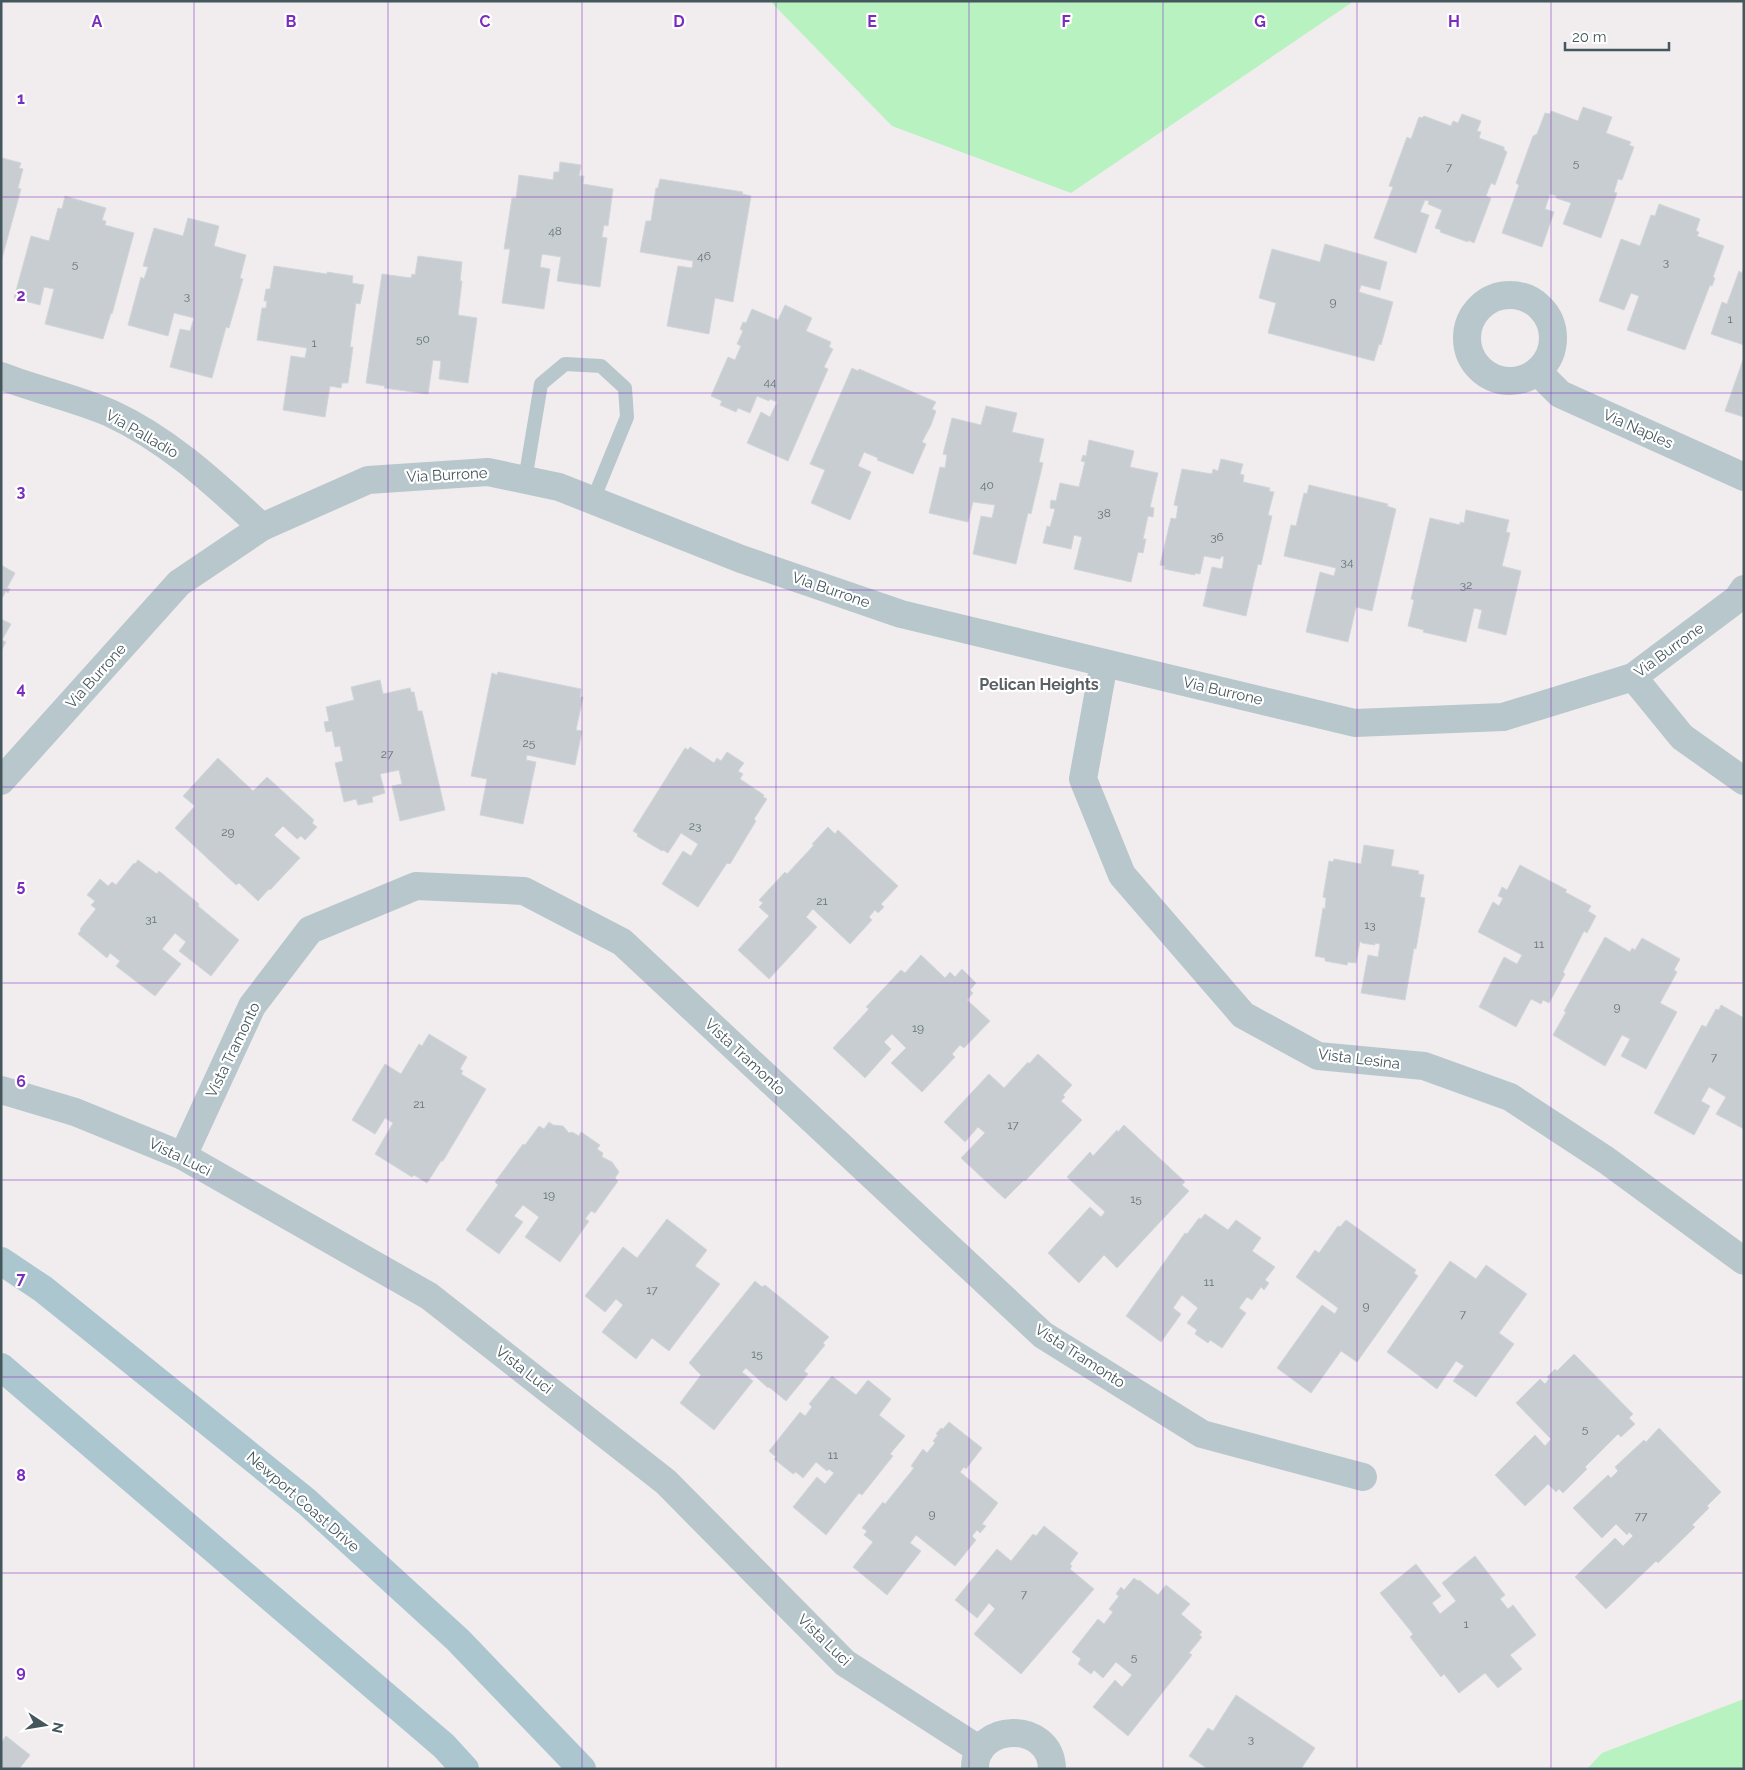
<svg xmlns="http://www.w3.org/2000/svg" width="1745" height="1770" font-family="Raleway,sans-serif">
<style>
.green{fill:#b8f2c1}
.building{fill:#c7cdd1;stroke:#d1d6da}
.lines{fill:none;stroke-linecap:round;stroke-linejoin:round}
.service{stroke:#b8c7cc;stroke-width:14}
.minor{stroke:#b8c7cc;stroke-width:28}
.primary{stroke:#abc6cf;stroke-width:28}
.grid{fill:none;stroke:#7b2cbf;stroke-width:1;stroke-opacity:0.55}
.labels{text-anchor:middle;stroke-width:4.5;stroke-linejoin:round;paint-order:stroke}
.number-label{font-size:12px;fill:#65747a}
.street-label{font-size:15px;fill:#44575d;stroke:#fff}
.neighbourhood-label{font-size:16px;font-weight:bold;fill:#5a6063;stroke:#fff}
.grid-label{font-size:16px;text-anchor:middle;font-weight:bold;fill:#7b2cbf;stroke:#fff;stroke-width:4.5;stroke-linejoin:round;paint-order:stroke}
</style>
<rect width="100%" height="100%" fill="#f1edee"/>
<!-- green -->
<g class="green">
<path d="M770,1H1354L1071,193L892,126Z"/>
<path d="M1744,1699V1769H1587L1602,1753Z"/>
</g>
<!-- building -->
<g class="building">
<path d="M1583,107L1612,117L1606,133L1631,142L1629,145L1634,147L1622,180L1618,179L1614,192L1617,193L1601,238L1563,224L1571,203L1556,198L1557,196L1550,194L1545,209L1554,212L1542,247L1502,233L1519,185L1516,183L1533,136L1537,134L1545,113L1550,114L1551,111L1578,121Z"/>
<path d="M1462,114L1481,121L1477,131L1481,132L1479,138L1504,147V150L1507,152L1495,185L1491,183L1486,196L1491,198L1474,243L1468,240V242L1440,232L1441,230L1435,228L1442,210L1428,204L1429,201L1425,200L1420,212L1429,215L1416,253L1374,238L1393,187L1389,186L1407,137L1411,139L1419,117L1422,118L1424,116L1451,126L1453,121L1458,123Z"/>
<path d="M2,158L21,163L19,168L23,169L18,188L21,189L1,262Z"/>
<path d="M560,162L581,165L579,176H584L583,184L613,189L608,226L604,225L602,237L607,238L600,287L557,281L561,257L542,254L540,267L550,269L544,309L502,303L510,249H504L512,198H516L519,175L553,180L554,172H559Z"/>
<path d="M660,179L743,192L742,194L751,196L733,302L715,298L709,334L667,326L678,266L692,268L693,261L640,252L646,221H651L656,188H658Z"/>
<path d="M65,196L106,208L102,220L106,221L105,225L134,233L112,314L111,313L103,339L45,324L54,289L44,287L40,305L14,298L31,236L49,241L58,208L62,209Z"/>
<path d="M1659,204L1700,219L1696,231L1699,232L1697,236L1724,246L1713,277L1715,278L1712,286L1710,285L1685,350L1627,330L1639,296L1631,293L1624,310L1599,301L1621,239L1640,246L1651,215L1655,216Z"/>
<path d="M188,218L219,226L214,246L246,255L240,278L243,279L229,328L226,327L212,378L170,367L180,329L190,331L194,318L174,313L168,336L128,325L141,277L144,279L148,267L143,266L154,228L183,236Z"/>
<path d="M1325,244L1387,262L1380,290L1361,285L1359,292L1393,302L1381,345L1379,344L1374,361L1268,333L1276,303L1259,298L1272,249L1320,262Z"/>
<path d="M418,256L462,262L460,281H462L458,315L477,318L468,383L439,379L441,361L433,360L428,394L384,388L385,386L366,383L382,274L411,278L412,274L415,275Z"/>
<path d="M274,266L327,274V272L353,276L352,283L364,285L360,304L356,303L350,347H353L348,383H342L341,388L330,386L325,417L283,410L291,356L305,358L307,348L257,340L262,308H266L267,301H264L266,289H270Z"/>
<path d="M1744,267V345L1711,334L1722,302L1727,304L1739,271L1742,273Z"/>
<path d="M785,305L812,318L806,331L831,342L829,347L833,349L824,367L828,369L788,461L747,443L761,412L770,417L777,402L770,399L769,401L757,396L750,413L738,408L736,412L720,405L722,401L711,396L728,357L735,360L741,346L737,344L743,331L740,329L743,322L746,323L752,309L778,320Z"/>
<path d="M1744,357V417L1725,411Z"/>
<path d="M852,368L858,371L859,369L936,402L932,409L936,411L931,425L922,442L926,444L913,474L877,460L878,458L864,452L858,466L871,472L850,520L811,503L825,470L810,464Z"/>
<path d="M986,406L1017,413L1012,432L1044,439L1039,462L1043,463L1031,514L1028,513L1016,564L973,554L981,516L992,518L995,505L973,502L968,522L929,513L940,467L945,468L947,455L943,454L952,418L981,425Z"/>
<path d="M1089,440L1134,451L1130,467L1158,473L1150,507L1154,508L1153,517L1148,516L1143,539H1146L1143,553L1138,552L1131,582L1074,569L1082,537L1074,535L1071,549L1043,543L1047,526L1050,527L1055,509L1050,508L1051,500L1056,501L1060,483L1079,487L1085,462L1081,461L1083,455L1086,456Z"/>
<path d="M1221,459L1243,464L1240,474L1244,475L1243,482L1270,488L1269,491L1274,492L1268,515L1272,516L1261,565L1258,564L1246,616L1203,606L1212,567L1222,569L1224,557L1221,556L1220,559L1204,556L1200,574L1195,573V575L1164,569L1165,566L1160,565L1171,518L1176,519L1178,506L1174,505L1182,469L1212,474L1213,469L1218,471Z"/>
<path d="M1309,485L1388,504L1387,506L1396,509L1372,611L1356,607L1348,642L1306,632L1320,572L1334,576L1336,568L1284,556L1291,525L1296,526L1304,493L1307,494Z"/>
<path d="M1466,510L1509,520L1506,532L1510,533L1502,566L1521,571L1506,635L1478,628L1482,610L1474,608L1466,642L1423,632L1424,630L1408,626L1414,600L1411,599L1430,518L1460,525V522L1464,523Z"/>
<path d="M1,565L15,573L7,588L10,589L8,593L6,591L1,600Z"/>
<path d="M1,619L11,624L2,640L6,642L1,651Z"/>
<path d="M498,672L581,689L580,697H583L576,730L582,731L575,765L527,755L526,760L536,762L523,824L480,815L487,779L471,776L492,673L497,675Z"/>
<path d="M380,680L383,694L410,688L411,692H414L418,711H422L445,810L400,821L392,786L402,784L399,770L380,774L385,793L372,797L373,802L358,805L356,799L344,802L335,763L343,761L340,746L335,747L332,731L326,732L324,722L329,721L326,707L354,700L351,687Z"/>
<path d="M690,747L714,763L717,758L721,761L727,752L744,763L738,771L743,774L740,779L764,795L763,797L767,799L754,819L756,821L730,864L727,863L698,907L662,884L683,851L691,856L698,844L681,833L668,853L663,850L662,851L637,836L638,834L633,831L685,748L688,750Z"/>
<path d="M218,758L253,791L267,777L314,820L312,823L317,827L305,840L301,836L297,839L283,826L274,835L300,858L270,890L269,889L258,901L239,883L236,885L175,828L195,806L183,796Z"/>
<path d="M828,827L835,834L838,830L898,886L881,904L884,907L878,913L875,910L869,917L872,920L850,944L813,909L806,917L817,927L769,979L738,950L769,916L759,907L763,903L759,900L785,872L787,874L814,845L812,844Z"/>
<path d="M1364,845L1394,850L1391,866L1419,871L1418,874L1424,875L1420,897L1425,898L1416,949L1414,948L1405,1000L1361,993L1368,955L1378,957L1380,944L1375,943V945L1362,943L1360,941L1356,963L1348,962L1347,965L1325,961V958L1315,956L1323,908L1325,909L1326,898L1323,897L1329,861L1333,862L1334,859L1361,864Z"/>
<path d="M138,860L157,874L159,871L199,904L198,906L239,940L211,976L179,951L186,942L175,933L162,949L181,964L155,996L116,966L120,961L110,953L107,958L78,934L81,930L80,929L96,909L91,905L95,901L87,895L100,879L108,886L112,882L116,885L134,863L135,864Z"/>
<path d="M1520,865L1567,890L1565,892L1591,906L1588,911L1596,916L1587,933L1584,931L1563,972L1565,974L1549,1003L1543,1000L1541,1004L1531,999L1516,1027L1479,1007L1504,957L1517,964L1522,955L1478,932L1493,902L1499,906L1503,898L1498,896L1502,887L1507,890Z"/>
<path d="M1605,937L1630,952L1632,948L1635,950L1642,938L1680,959L1674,970L1677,972L1660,1003L1677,1012L1646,1069L1621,1056L1630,1039L1622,1035L1605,1066L1553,1035L1566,1012L1564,1011Z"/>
<path d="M921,955L945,978L950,972L955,977L962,969L976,983L970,990L973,993L967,1000L990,1021L964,1048L960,1045L952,1054L955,1057L922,1092L891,1063L906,1048L892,1034L884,1042L891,1049L865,1078L833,1048L869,1009L866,1007L901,970L905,973Z"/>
<path d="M1721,1005L1744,1018V1129L1716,1114L1726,1097L1709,1087L1701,1101L1710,1106L1694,1135L1654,1113L1702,1025L1706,1027L1716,1009L1719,1010Z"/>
<path d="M429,1034L467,1057L460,1069L463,1071L461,1074L486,1089L443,1161H441L427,1183L414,1175L412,1177L375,1154L393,1123L385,1118L375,1134L352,1120L385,1064L401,1074L419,1044L422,1046Z"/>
<path d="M1038,1054L1072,1085L1063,1095L1065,1097L1061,1101L1082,1120L1025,1181L1024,1180L1005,1199L961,1158L985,1133L978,1127L965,1142L944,1122L989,1074L1004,1088L1028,1062L1029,1064Z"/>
<path d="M549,1122L553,1125L563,1126L569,1133L572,1132L579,1136L581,1132L600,1145L597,1149L603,1153L602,1157L612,1162L619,1172L615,1178L618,1181L595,1213L591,1211L585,1219L589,1221L560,1262L525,1237L539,1217L523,1205L514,1216L523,1222L499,1254L466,1230L498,1185L495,1182L523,1144L525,1145L539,1126L544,1129Z"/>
<path d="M1124,1125L1185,1182L1182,1185L1189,1191L1117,1268L1104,1255L1079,1283L1048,1253L1090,1207L1101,1217L1105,1212L1067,1177L1090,1152L1093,1156L1117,1130L1118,1132Z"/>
<path d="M1205,1214L1228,1230L1236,1220L1261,1238L1252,1251L1275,1267L1265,1280L1269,1283L1264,1290L1261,1287L1252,1300L1247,1297L1239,1308L1246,1313L1222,1348L1210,1340L1208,1343L1195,1334L1197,1330L1187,1323L1198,1308L1182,1295L1173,1308L1181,1314L1161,1342L1126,1316L1185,1233L1187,1234L1199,1218L1201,1219Z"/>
<path d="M667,1219L707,1250L695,1266L720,1284L669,1351L652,1338L636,1359L602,1332L623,1305L616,1299L605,1312L585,1296L623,1247L637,1258Z"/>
<path d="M1346,1220L1416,1270L1414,1273L1418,1276L1357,1362L1341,1351L1311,1393L1277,1368L1322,1305L1335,1314L1338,1308L1296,1277L1315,1250L1319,1253L1338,1226L1340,1227Z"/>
<path d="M1450,1261L1476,1279L1486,1265L1527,1294L1499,1333L1514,1344L1476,1397L1453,1381L1464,1366L1456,1361L1437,1389L1387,1352Z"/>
<path d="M755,1281L762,1287L765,1285L829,1337L823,1343L825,1345L804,1371L808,1374L786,1401L769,1387L768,1388L746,1368L742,1372L753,1381L714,1430L680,1403L701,1375L689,1363Z"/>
<path d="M1574,1354L1633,1414L1629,1418L1635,1424L1621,1437L1618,1434L1585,1467L1587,1469L1563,1493L1559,1489L1556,1492L1548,1484L1525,1506L1495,1475L1535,1435L1545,1446L1551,1439L1516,1403L1540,1379L1545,1384L1549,1379L1547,1377L1555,1369L1557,1371Z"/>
<path d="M832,1376L856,1395L868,1380L891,1399L879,1415L905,1436L890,1454L893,1456L862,1495L859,1493L826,1535L793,1507L817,1477L825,1484L834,1473L829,1469L827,1471L816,1462L803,1478L796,1472L793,1474L774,1459L776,1457L769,1451L800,1412L805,1416L812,1407L809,1404Z"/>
<path d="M949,1422L982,1448L966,1469L964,1467L960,1472L998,1503L982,1524L986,1526L980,1533L977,1530L972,1536L976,1540L955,1566L916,1535L910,1543L921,1551L887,1595L853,1567L873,1542L864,1535L867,1531L862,1528L883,1502L885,1504L914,1468L911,1466L923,1449L927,1453L935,1443L933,1441L938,1435L936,1434L941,1428L943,1429Z"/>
<path d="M1659,1428L1721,1492L1707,1506L1709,1508L1692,1525L1695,1527L1658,1563L1656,1561L1606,1609L1575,1577L1615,1538L1623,1546L1633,1536L1629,1532L1627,1535L1616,1524L1602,1538L1573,1508L1608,1475L1611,1478L1618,1471L1615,1467L1644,1440L1646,1442Z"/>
<path d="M1044,1526L1078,1553L1070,1564L1072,1566L1070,1569L1094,1589L1021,1674L974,1634L995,1609L989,1603L977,1618L955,1600L997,1549L1011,1561L1033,1534L1036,1536Z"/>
<path d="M1475,1556L1505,1595L1500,1599L1508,1609L1513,1605L1536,1635L1510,1655L1522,1669L1498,1688L1485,1673L1459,1693L1444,1674L1441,1677L1410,1637L1413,1634L1380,1593L1416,1564L1441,1596L1432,1603L1440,1614L1456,1601L1442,1583Z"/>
<path d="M1134,1578L1138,1581L1139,1580L1158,1595L1166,1585L1190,1604L1181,1614L1202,1632L1199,1635L1202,1637L1189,1653L1192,1655L1128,1736L1093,1707L1115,1680L1122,1687L1132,1675L1116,1662L1103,1678L1094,1670L1091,1674L1078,1664L1081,1659L1072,1652L1098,1619L1104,1624L1113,1612L1109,1609L1119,1596L1116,1594L1121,1587L1124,1590Z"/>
<path d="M1236,1695L1315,1748L1301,1769H1208L1189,1756L1208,1728L1213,1731Z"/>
<path d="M6,1736L30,1755L19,1769H1V1743Z"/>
</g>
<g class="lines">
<!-- service -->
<path class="service" d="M525,480L541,384L565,364L601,366L625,388L627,417L593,500"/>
<!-- minor -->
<g class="minor">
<circle cx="1510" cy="338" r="43"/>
<path d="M1538,372L1560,394L1744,477"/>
<path d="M1,376C37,390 75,398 110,413C169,440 215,484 262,527"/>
<path d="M1104,663L1083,779L1122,875L1243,1015L1318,1056L1424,1066L1510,1097L1606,1160L1744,1261"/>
<path d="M1633,677L1682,737L1744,781"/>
<path d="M1,781L179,583L262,527L368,480L488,472L559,487L741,559L901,614L1355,723L1503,717L1633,677L1737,599L1744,589"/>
<path d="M1,1090L75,1112L183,1156L429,1296L666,1482L845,1663L980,1750"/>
<path d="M183,1156L252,1006L310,930L416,886L524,891L622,942L1043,1335L1202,1434L1363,1477"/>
<path d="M975,1769C974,1722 1051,1720 1052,1769"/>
</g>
<!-- primary -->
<g class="primary">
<path d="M1,1261L43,1289L307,1502L458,1640L582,1769"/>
<path d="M1,1367L444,1746L465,1769"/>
</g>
</g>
<!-- grid -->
<path class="grid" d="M194,1V1769M388,1V1769M582,1V1769M776,1V1769M969,1V1769M1163,1V1769M1357,1V1769M1551,1V1769M1,197H1744M1,393H1744M1,590H1744M1,787H1744M1,983H1744M1,1180H1744M1,1377H1744M1,1573H1744"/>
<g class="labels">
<!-- number labels -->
<g class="number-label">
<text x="1576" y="167">5</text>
<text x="1449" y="171">7</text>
<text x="555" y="235">48</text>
<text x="704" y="260">46</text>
<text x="1666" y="266">3</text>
<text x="75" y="268">5</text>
<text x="187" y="300">3</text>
<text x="1333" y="306">9</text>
<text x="1730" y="323">1</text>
<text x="423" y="343">50</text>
<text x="314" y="347">1</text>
<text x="770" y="386">44</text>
<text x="987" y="489">40</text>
<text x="1104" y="517">38</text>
<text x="1217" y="541">36</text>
<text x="1347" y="566">34</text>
<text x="1466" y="589">32</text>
<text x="529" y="747">25</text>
<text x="387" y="758">27</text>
<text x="695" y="830">23</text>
<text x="228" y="836">29</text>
<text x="822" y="905">21</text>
<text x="151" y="923">31</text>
<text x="1370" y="929">13</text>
<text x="1539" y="948">11</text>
<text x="1617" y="1011">9</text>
<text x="918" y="1032">19</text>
<text x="1714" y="1061">7</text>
<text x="419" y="1108">21</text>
<text x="1013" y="1129">17</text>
<text x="549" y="1199">19</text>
<text x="1136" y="1203">15</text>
<text x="1209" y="1286">11</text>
<text x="652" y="1294">17</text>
<text x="1366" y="1310">9</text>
<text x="1463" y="1318">7</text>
<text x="757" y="1358">15</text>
<text x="1585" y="1433">5</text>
<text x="833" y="1459">11</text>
<text x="932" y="1518">9</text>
<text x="1641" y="1520">77</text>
<text x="1024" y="1598">7</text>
<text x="1466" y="1628">1</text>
<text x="1134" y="1661">5</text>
<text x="1251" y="1743">3</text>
</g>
<!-- street labels -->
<g class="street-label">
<text transform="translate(1638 429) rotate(24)" y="5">Via Naples</text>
<text transform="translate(142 434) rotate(30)" y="5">Via Palladio</text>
<text transform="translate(447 475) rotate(-3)" y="5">Via Burrone</text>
<text transform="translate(831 590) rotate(19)" y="5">Via Burrone</text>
<text transform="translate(1669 650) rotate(-36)" y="5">Via Burrone</text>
<text transform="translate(96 676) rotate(-48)" y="5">Via Burrone</text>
<text transform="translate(1223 691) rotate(13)" y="5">Via Burrone</text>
<text transform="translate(233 1050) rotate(-64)" y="5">Vista Tramonto</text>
<text transform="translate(745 1057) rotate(43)" y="5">Vista Tramonto</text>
<text transform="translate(1359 1059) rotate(7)" y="5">Vista Lesina</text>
<text transform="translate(180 1157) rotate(26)" y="5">Vista Luci</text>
<text transform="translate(1080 1356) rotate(33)" y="5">Vista Tramonto</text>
<text transform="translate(524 1370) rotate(38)" y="5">Vista Luci</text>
<text transform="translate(303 1502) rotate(41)" y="5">Newport Coast Drive</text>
<text transform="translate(824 1640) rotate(44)" y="5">Vista Luci</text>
</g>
<!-- neighbourhood labels -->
<g class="neighbourhood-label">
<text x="1039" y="690">Pelican Heights</text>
</g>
</g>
<g class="grid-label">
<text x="97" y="27">A</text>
<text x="291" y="27">B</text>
<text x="485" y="27">C</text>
<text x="679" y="27">D</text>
<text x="872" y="27">E</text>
<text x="1066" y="27">F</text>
<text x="1260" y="27">G</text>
<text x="1454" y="27">H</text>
<text x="21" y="104">1</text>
<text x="21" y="301">2</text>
<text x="21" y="497">3</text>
<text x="21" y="694">4</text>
<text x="21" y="891">5</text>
<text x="21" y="1087">6</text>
<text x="21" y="1284">7</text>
<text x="21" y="1481">8</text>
<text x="21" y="1677">9</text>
</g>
<!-- border -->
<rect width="1745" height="1770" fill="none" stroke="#44575d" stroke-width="5"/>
<!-- north arrow -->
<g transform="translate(45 1725) rotate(102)" stroke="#ffffff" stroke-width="4" paint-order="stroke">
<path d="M0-4L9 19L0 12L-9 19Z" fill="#44575d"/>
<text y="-8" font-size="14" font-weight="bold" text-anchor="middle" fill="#44575d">N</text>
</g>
<!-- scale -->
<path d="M1565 42v8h104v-8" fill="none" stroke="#44575d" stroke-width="2.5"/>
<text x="1572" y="42" font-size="15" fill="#44575d" stroke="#ffffff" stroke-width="4" paint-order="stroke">20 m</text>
</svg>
